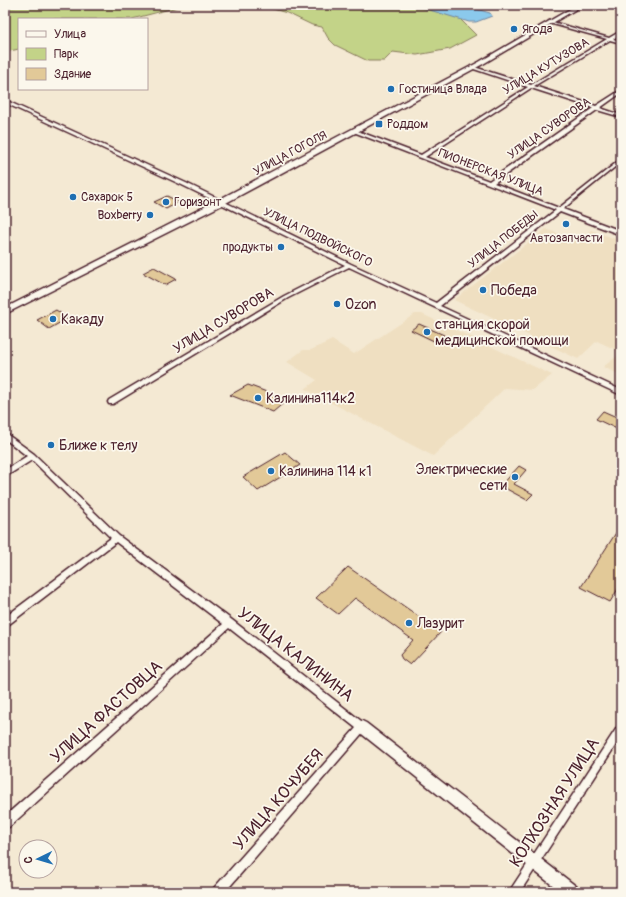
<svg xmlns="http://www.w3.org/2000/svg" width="626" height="897" font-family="Pangolin,sans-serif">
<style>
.built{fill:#efdfc1}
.green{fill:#c3d388;stroke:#86795a}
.water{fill:#8bc9ec;stroke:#71859f}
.building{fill:#e2c998;stroke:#4a1f2b}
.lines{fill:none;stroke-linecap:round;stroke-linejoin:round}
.minor-casing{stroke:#4a1f2b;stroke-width:3}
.tertiary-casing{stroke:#4a1f2b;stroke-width:3}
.secondary-casing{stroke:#4a1f2b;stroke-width:3}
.minor{fill:#fbf7ec;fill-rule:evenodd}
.tertiary{fill:#fbf7ec;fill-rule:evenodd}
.secondary{fill:#fbf7ec;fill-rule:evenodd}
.poi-dot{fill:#1f6fb2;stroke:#fbf7ec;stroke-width:1.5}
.labels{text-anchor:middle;stroke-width:3.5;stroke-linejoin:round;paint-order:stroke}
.far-poi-label{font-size:12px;fill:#4a1f2b;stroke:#fbf7ec;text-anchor:start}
.far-street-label{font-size:12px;fill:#4a1f2b;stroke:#fbf7ec}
.poi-label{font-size:14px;fill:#4a1f2b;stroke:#fbf7ec;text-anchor:start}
.street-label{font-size:14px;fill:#4a1f2b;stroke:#fbf7ec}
.near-street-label{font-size:17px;fill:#4a1f2b;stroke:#fbf7ec}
</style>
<rect width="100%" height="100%" fill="#f4e9d3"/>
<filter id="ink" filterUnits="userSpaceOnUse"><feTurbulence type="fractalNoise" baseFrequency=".025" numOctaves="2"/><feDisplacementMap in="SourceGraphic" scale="8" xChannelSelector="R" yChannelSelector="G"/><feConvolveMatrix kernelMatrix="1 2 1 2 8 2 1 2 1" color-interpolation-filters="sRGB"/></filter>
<g filter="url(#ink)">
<!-- built -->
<g class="built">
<path d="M546,229L577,241L591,230L621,241V352L597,341L578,359L454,300Z"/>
<path d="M415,314H422L552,375L533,390L505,388L433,456L305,389L317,380L287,362L303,350H311L332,340L354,354Z"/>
<path d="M621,353V375L603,367Z"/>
</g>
<!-- green -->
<g class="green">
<path d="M28,5H185L132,19H19V49L5,52V8Z"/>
<path d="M259,5H427L453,12L476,35L450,49L417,55L393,52L384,61H368L335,45L328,38L322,27L312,25L287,13Z"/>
</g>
<!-- water -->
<path class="water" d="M423,5H462L490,13L492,16L476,22H469L423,8L421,6Z"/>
<!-- building -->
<g class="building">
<path d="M167,196L179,202L166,209L154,202Z"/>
<path d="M154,267L176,279L165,285L143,273Z"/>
<path d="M56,310L68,318L49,329L37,320Z"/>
<path d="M419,324L444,335L436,342L411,330Z"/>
<path d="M248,385L272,394L287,400L273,412L230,395Z"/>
<path d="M603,411L621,419V431L596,419Z"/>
<path d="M285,452L300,465L258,491L243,477Z"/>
<path d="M519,466L526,470L514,484L533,494L527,500L501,486Z"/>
<path d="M621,525V584L610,602L581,587Z"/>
<path d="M348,567L441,632L410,665L402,659L400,655L413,640L355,598L338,614L316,598Z"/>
</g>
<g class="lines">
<!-- minor casing -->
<g class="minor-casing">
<g id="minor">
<path d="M549,21L609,38L621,31V34L613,39L621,41V43L610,40L534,86L596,106L621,90V93L600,108L621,115V117L597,110L494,183L559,208L621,159V162L563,209L621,231V235L560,212L440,306L621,390V395L349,267L288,298L113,404H109L108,402L109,400L284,296L345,265L182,185L5,103V100L186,183L351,264L436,303L556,210L351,131L355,130L421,155L528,87L471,68V66L531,85L607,39L549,23ZM531,88L593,108L489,181L425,157Z"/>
<path d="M5,433L34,454L119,536L232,620L365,724L367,727L365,730L225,892H213L214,888L356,728L229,628L9,827L5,828V816L223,624L116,542L8,625L5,626V617L111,538L32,460L5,477V470L27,456L5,439Z"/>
<path d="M621,725V737L520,892H509L618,726Z"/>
</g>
</g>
<!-- tertiary casing -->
<g class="tertiary-casing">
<path id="tertiary" d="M362,721L366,723L577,887L579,892H561L358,731L356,727L358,723Z"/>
</g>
<!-- secondary casing -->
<g class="secondary-casing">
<path id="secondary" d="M577,5H583L483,64L224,204L5,314V308L218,200L479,62Z"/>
</g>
<!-- minor -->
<use href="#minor" class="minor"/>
<!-- tertiary -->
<use href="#tertiary" class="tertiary"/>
<!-- secondary -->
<use href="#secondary" class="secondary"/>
</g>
</g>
<!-- markers -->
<g class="poi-dot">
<circle cx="514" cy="29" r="4"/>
<circle cx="391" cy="89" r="4"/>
<rect x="375" y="120" width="8" height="8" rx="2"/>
<circle cx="73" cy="197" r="4"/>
<circle cx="166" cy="202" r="4"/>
<circle cx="150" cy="215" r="4"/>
<circle cx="566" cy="224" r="4"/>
<circle cx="281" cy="247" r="4"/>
<circle cx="483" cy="290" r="4"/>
<circle cx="337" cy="304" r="4"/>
<circle cx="53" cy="319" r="4"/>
<circle cx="427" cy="332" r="4"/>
<circle cx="258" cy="398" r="4"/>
<circle cx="51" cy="445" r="4"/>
<circle cx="271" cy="471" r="4"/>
<circle cx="515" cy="477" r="4"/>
<circle cx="409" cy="623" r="4"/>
</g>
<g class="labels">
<!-- far-poi labels -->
<g class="far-poi-label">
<text x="522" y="33">Ягода</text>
<text x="399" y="93">Гостиница Влада</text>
<text x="387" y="128">Роддом</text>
<text x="81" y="201">Сахарок 5</text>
<text x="174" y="206">Горизонт</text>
<text x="142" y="219" text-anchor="end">Boxberry</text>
<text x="566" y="242" text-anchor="middle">Автозапчасти</text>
<text x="273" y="251" text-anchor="end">продукты</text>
</g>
<!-- far-street labels -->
<g class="far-street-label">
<text transform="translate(546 66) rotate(-31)" y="4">УЛИЦА КУТУЗОВА</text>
<text transform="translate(549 128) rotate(-35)" y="4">УЛИЦА СУВОРОВА</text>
<text transform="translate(290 153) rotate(-28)" y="4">УЛИЦА ГОГОЛЯ</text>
<text transform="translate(491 172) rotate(21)" y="4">ПИОНЕРСКАЯ УЛИЦА</text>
<text transform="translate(318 237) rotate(26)" y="4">УЛИЦА ПОДВОЙСКОГО</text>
<text transform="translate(503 239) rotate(-38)" y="4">УЛИЦА ПОБЕДЫ</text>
</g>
<!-- poi labels -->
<g class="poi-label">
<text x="491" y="295">Победа</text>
<text x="345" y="309">Ozon</text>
<text x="61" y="324">Какаду</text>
<text x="435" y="329">станция скорой<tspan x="435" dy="16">медицинской помощи</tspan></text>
<text x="266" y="403">Калинина114к2</text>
<text x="59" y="450">Ближе к телу</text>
<text x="507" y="474" text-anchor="end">Электрические<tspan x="507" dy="16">сети</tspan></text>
<text x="279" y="476">Калинина 114 к1</text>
<text x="417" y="628">Лазурит</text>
</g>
<!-- street labels -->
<g class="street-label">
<text transform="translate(223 320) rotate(-31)" y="5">УЛИЦА СУВОРОВА</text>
</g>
<!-- near-street labels -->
<g class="near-street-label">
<text transform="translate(296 654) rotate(38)" y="6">УЛИЦА КАЛИНИНА</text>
<text transform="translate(106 711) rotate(-42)" y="6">УЛИЦА ФАСТОВЦА</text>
<text transform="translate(278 799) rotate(-49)" y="6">УЛИЦА КОЧУБЕЯ</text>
<text transform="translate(554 802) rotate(-57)" y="6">КОЛХОЗНАЯ УЛИЦА</text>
</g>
</g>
<!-- margin -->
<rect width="626" height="897" fill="none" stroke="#fbf7ec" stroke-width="20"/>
<rect x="10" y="10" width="606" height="877" fill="none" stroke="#4a1f2b" stroke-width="1.5" filter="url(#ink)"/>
<!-- legend -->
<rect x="18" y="18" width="130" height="72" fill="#fbf7ec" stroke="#b4a19f"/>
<rect x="26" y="31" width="20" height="6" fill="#fbf7ec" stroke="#b4a19f"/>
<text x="54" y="38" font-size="12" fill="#4a1f2b">Улица</text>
<rect x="26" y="48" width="20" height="12" fill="#c3d388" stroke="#b4a19f"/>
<text x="54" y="58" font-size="12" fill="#4a1f2b">Парк</text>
<rect x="26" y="68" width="20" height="12" fill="#e2c998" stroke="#b4a19f"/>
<text x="54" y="78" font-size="12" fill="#4a1f2b">Здание</text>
<!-- north arrow -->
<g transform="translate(38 859) rotate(265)"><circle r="19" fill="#fbf7ec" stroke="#b4a19f"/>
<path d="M0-3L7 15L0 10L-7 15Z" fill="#1f6fb2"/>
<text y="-6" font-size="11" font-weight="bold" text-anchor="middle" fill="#4a1f2b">С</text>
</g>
</svg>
